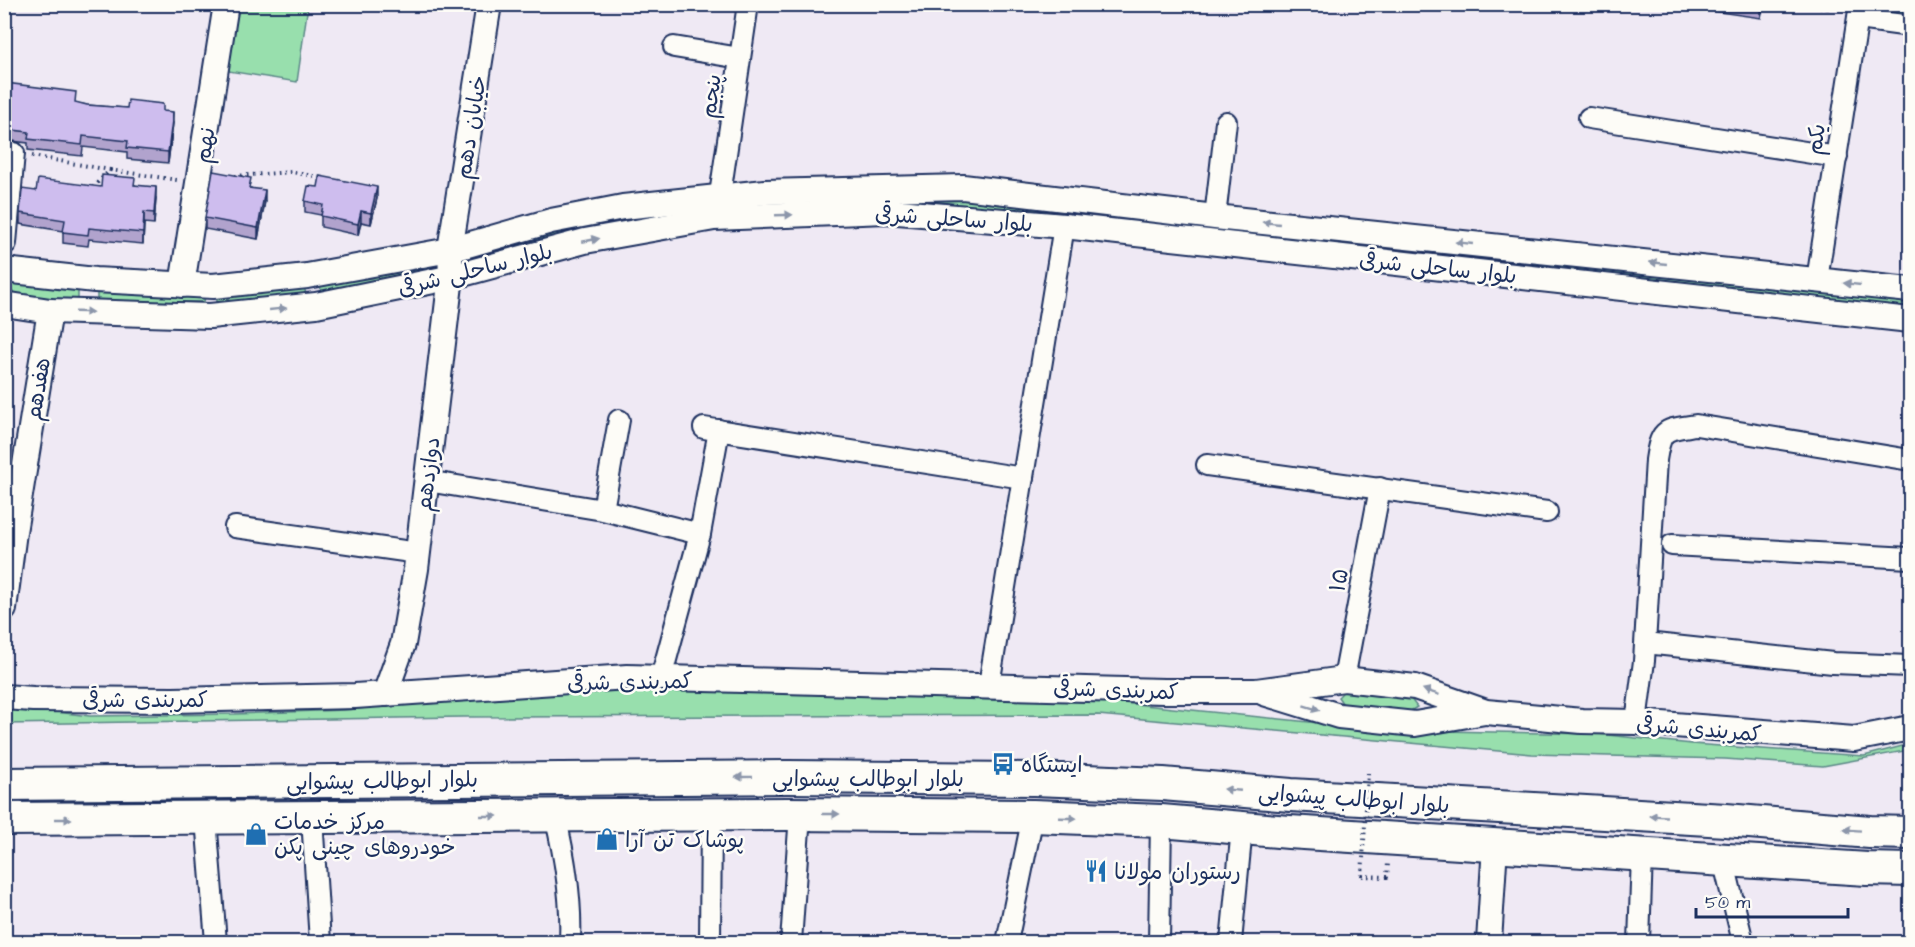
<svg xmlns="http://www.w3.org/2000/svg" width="1915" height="947" font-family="'Architects Daughter','Playpen Sans Arabic',sans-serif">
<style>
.green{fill:#98dfad;stroke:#5a8786;stroke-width:1.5}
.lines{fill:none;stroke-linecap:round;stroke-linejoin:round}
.minor-casing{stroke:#1b2f5e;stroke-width:24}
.tertiary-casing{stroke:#1b2f5e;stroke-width:28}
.trunk-casing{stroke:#1b2f5e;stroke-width:36}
.path{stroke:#1b2f5e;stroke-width:4;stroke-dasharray:1.5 4.5;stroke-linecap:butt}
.minor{stroke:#fdfcf7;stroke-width:20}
.tertiary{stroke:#fdfcf7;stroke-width:24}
.trunk{stroke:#fdfcf7;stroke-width:32}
.path-bridge{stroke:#1b2f5e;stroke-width:4;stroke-dasharray:1.5 4.5;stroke-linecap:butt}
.wall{fill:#b1a3cd;stroke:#1b2f5e;stroke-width:1.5}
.shaded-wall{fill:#9084a7;stroke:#1b2f5e;stroke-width:1.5}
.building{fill:#cebdee;stroke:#1b2f5e;stroke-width:1.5}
.oneway{fill:#8c96aa}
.labels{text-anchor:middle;stroke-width:5;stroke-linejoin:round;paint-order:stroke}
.street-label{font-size:22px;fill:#1b2f5e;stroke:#fdfcf7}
.poi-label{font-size:22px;fill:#1b2f5e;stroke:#fdfcf7;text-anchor:start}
</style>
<rect width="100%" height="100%" fill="#efe9f4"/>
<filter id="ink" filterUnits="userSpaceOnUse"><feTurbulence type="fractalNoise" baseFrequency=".0167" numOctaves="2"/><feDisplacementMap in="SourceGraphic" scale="12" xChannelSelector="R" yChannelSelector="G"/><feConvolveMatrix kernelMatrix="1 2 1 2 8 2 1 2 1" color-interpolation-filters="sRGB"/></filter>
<g filter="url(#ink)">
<!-- green -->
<g class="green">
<path d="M231,5H308L297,82L222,70Z"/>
<path d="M1867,5H1910V15L1871,9Z"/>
<path d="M965,196L1060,210L1054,214L900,204L466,264L461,253L562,229L649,212Z"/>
<path d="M1075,208L1910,302V311L1075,217Z"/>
<path d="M430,261L433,270L321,293L320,283Z"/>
<path d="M9,283L78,290V300L9,295Z"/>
<path d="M304,287L306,294L217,303V294Z"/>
<path d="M97,293L205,295L204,302L97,301Z"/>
<path d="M1346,689L1407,694L1417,707L1407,713L1347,710L1338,697Z"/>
<path d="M624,690L807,693L999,700H1095L1387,730L1598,734L1692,744L1864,756L1910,744V750L1823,766L1725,759L1532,754L1098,715L463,717L5,724V706L90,716L235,714L345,710L454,700Z"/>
</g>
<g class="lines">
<!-- minor casing -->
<g class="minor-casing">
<g id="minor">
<path d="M1859,19L1910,26"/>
<path d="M674,47L740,58"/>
<path d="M1589,118L1837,157"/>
<path d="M720,195L748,4"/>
<path d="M1215,217L1226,122"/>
<path d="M6,243L14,153"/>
<path d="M1817,280L1860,4"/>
<path d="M704,428L1023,478"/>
<path d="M1207,465L1547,512"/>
<path d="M427,481L603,510L700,534"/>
<path d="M603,510L619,420"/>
<path d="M235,527L418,553"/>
<path d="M1672,545L1910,558"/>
<path d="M1655,644L1833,663L1910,666"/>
<path d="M661,678L700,534L719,430"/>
<path d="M1344,679L1380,488"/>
<path d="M989,685L1064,226"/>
<path d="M1636,722L1644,661L1656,460C1661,427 1665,430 1696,425L1910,460"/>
<path d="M555,816C565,857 572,900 570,942"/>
<path d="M312,818L320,942"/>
<path d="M206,819L216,942"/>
<path d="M1723,859L1743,942"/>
<path d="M710,942L711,815"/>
<path d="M791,942L800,814"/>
<path d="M1007,942L1033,816"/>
<path d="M1159,942L1161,821"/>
<path d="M1231,942L1242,828"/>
<path d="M1639,942L1642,854"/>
</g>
</g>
<!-- tertiary casing -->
<g class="tertiary-casing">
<g id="tertiary">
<path d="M4,270L95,280L213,286L307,276L450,250L551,221L623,207L765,192L963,187L1215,217L1910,290"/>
<path d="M182,285L226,4"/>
<path d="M4,304L50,311L210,316L316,305L448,278L585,241L714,218L886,211L1064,226L1910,320"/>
<path d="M4,609L14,532L50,311"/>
<path d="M1264,693L1339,716L1415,724L1485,712"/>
<path d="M385,694L403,644L416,569L451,276L450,250L489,4"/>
<path d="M4,697L33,699L173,700L355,696L627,677L1164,691H1256L1344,679L1415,687L1486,712L1582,721L1636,722L1854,739L1910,728"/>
<path d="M1489,942L1495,845"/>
</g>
</g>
<!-- trunk casing -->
<g class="trunk-casing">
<g id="trunk">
<path d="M4,784L788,777L1034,779L1163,784L1291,795L1726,820L1870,832L1910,833"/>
<path d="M4,819L788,814L1033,816L1161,821L1289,832L1867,869L1910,870"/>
</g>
</g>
<!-- path -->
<g class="path">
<path d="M32,156L110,170L91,189"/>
<path d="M110,170L177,180"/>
<path d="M235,176L292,172L323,178"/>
<path d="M1362,876L1387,877L1388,863"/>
</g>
<!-- minor -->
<use href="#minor" class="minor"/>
<!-- tertiary -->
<use href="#tertiary" class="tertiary"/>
<!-- trunk -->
<use href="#trunk" class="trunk"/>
<!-- path-bridge -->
<path class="path-bridge" d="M1362,876L1368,773"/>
</g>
<!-- wall -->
<g class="wall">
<path d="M1706,4H1763L1761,18L1706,10Z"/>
<path d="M1798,4H1829L1828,9Z"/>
<path d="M4,77L6,83L76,103L87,105L163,111L173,123L168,163L127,159V152L83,147L82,156L28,150V143L4,140Z"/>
<path d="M135,185L156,198L154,224L144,223L143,244L89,239L88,246L63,243V231L20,224V213L36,191Z"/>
<path d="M251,188L265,201L258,239L205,229V218Z"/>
<path d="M377,198L371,224L361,222L358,235L321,227V215L305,212V201Z"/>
</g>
<!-- shaded-wall -->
<g class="shaded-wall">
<path d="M1761,4H1763L1761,18Z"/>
<path d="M173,112V123L168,163V152Z"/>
<path d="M156,187V198L154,224V213Z"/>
<path d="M377,187V198L371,224V213Z"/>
<path d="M265,190V201L258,239V228Z"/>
<path d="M361,211V222L358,235V224Z"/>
<path d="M144,212V223L143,244V233Z"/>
</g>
<!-- building -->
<g class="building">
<path d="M1741,4H1761V7Z"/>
<path d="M4,77H6V83L76,92L75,102L87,105L127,108L128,100L163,104V111L173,112L168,152L127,148L128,141L83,136L82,145L28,139L29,132L4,129Z"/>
<path d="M213,171L251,178L249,188L265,190L258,228L205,218Z"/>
<path d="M102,175L135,178L134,185L156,187L154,213L144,212L143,233L89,228L88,235L63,232L65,220L20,213L22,189L36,191L38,179L101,187Z"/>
<path d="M320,176L377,187L371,213L361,211L358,224L321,216L323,205L305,201L308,186L318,187Z"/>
</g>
<!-- one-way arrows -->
<defs><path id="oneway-solid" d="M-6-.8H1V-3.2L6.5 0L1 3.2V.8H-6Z" transform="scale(1.5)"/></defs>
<g class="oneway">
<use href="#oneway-solid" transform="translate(784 215) rotate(-2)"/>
<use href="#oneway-solid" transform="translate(1271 223) rotate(-174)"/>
<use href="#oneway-solid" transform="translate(591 240) rotate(-11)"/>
<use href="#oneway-solid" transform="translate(1464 243) rotate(-174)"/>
<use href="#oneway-solid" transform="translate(1658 263) rotate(-174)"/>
<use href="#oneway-solid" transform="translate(1852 284) rotate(-174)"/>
<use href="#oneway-solid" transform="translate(278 309) rotate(-6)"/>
<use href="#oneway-solid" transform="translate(84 312) rotate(2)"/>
<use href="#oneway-solid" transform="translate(1431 692) rotate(-161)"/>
<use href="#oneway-solid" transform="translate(1312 708) rotate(17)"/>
<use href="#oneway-solid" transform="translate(744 777) rotate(179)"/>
<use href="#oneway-solid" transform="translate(1232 790) rotate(-175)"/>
<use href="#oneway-solid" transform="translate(831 814)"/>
<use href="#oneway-solid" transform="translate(489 816)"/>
<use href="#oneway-solid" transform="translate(1658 816) rotate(-177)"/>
<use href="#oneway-solid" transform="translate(1068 818) rotate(2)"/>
<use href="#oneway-solid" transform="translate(63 819)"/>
<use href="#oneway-solid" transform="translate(1852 830) rotate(-176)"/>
</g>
</g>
<!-- icons -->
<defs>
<g id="bus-bare" transform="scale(1.8)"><path d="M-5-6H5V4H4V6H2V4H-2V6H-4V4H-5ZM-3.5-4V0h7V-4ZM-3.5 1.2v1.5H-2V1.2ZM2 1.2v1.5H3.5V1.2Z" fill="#1f6fb2" stroke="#fdfcf7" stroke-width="2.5" paint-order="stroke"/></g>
<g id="shop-bare" transform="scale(1.8)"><path d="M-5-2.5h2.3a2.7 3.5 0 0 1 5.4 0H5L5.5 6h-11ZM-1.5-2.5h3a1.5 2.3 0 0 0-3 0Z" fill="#1f6fb2" stroke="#fdfcf7" stroke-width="2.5" paint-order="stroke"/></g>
<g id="restaurant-bare" transform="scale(1.8)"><path d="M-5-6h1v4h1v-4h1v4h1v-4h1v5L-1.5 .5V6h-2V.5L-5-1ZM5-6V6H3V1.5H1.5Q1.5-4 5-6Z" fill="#1f6fb2" stroke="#fdfcf7" stroke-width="2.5" paint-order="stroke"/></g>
</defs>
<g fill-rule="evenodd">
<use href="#bus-bare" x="1003" y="764"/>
<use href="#shop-bare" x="256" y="834"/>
<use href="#shop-bare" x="607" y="839"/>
<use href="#restaurant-bare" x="1096" y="871"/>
</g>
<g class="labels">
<!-- street labels -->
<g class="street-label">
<text transform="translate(710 96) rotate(-82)" y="8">پنجم</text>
<text transform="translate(470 127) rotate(-81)" y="8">خیابان دهم</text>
<text transform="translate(1815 139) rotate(-81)" y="8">یکم</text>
<text transform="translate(204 145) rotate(-81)" y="8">نهم</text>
<text transform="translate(954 218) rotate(4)" y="8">بلوار ساحلی شرقی</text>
<text transform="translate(1438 267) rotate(6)" y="8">بلوار ساحلی شرقی</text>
<text transform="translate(475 269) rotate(-14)" y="8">بلوار ساحلی شرقی</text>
<text transform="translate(37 389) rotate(-81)" y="8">هفدهم</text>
<text transform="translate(427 474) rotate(-83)" y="8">دوازدهم</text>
<text transform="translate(1338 580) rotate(-79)" y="8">۱۵</text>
<text transform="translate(630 681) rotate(-1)" y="8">کمربندی شرقی</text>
<text transform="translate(1116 689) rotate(2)" y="8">کمربندی شرقی</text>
<text x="145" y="707">کمربندی شرقی</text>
<text transform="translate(1699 728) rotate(5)" y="8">کمربندی شرقی</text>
<text x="868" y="786">بلوار ابوطالب پیشوایی</text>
<text transform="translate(382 780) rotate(-1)" y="8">بلوار ابوطالب پیشوایی</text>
<text transform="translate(1354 798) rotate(4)" y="8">بلوار ابوطالب پیشوایی</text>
</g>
<!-- poi labels -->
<g class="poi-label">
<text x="1021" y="772">ایستگاه</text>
<text x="274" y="829">مرکز خدمات<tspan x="274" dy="25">خودروهای چینی پکن</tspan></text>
<text x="625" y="847">پوشاک تن آرا</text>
<text x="1114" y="879">رستوران مولانا</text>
</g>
</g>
<!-- margin -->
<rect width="1915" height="947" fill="none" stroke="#fdfcf7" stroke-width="24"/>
<rect x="12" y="12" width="1891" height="923" fill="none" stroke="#1b2f5e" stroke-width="2" filter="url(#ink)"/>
<!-- scale -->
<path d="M1696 908v9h152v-9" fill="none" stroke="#1b2f5e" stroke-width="3"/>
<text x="1705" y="908" font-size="18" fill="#1b2f5e" stroke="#fdfcf7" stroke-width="4.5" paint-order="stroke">50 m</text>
</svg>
